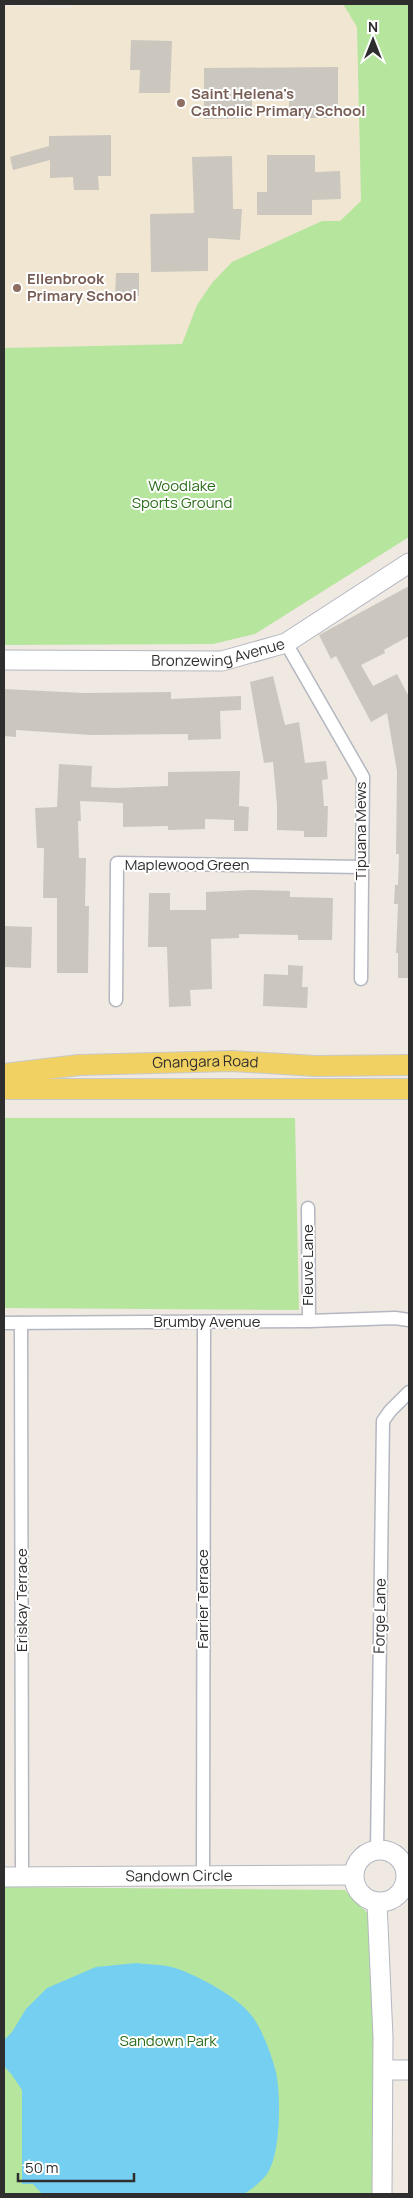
<svg xmlns="http://www.w3.org/2000/svg" width="413" height="2198" font-family="Manrope,sans-serif">
<style>
.education{fill:#f0e6d1}
.green{fill:#b6e59e}
.water{fill:#75cff0}
.building{fill:#cbc7bf}
.lines{fill:none;stroke-linecap:round;stroke-linejoin:round}
.street-casing{stroke:#b4b7c1;stroke-width:15}
.secondary-casing{stroke:#b4b7c1;stroke-width:21}
.primary-casing{stroke:#c9c9c9;stroke-width:22}
.street{stroke:#fff;stroke-width:12}
.secondary{stroke:#fff;stroke-width:19}
.primary{stroke:#f2d163;stroke-width:20}
.education-dot{fill:#8d6e63;stroke:#fff;stroke-width:2}
.labels{text-anchor:middle;stroke-width:4;stroke-linejoin:round;paint-order:stroke}
.education-label{font-size:15px;font-weight:bold;fill:#785e54;stroke:#fff;text-anchor:start}
.park-label{font-size:15px;fill:#2c6e1b;stroke:#fff}
.street-label{font-size:15px;fill:#2e2e2e;stroke:#fff}
</style>
<rect width="100%" height="100%" fill="#efe9e1"/>
<!-- education -->
<path class="education" d="M72,4H343L357,26L361,201L340,221L321,222L212,283L198,305L182,344L4,348V6L71,8Z"/>
<!-- green -->
<g class="green">
<path d="M343,4H409V537L255,634L213,644L4,645V348L182,344L197,305L212,283L232,262L322,221H340L361,201L357,27Z"/>
<path d="M4,1118H295L299,1310L4,1308Z"/>
<path d="M4,1887L345,1890L379,1925L376,2194H4Z"/>
</g>
<!-- water -->
<path class="water" d="M137,1963C149,1965 163,1964 175,1968C197,1975 238,1997 252,2016C263,2031 271,2054 276,2072C281,2096 281,2154 267,2174C261,2182 252,2189 244,2194H42L33,2184H22V2090L12,2075L4,2066V2040L12,2032L26,2009L47,1988L96,1967Z"/>
<!-- building -->
<g class="building">
<path d="M131,40L172,41L170,93H139L140,70H130Z"/>
<path d="M338,67V118H289V98L252,99V118L204,119V68Z"/>
<path d="M111,135V176H98L99,190H74L73,177L50,178V160L13,170L10,157L49,146V136Z"/>
<path d="M267,155H315V172L340,171L341,199L312,200V215H257V192H267Z"/>
<path d="M232,156L233,209H242L240,240L208,238V271L151,272L150,214L194,213L192,157Z"/>
<path d="M116,273H139V296L115,295Z"/>
<path d="M409,586V636L384,650L385,653L361,665L373,686L397,674L409,697V978H398V953H396L398,904H394L395,885H398L399,854H396L397,771L387,713L371,722L336,656L331,659L319,635Z"/>
<path d="M273,676L285,725L299,722L305,763L326,761L328,779L322,780L324,806H328L327,837H304V831L277,830V805L273,762L264,763L250,682Z"/>
<path d="M4,689L84,693L171,692V699L241,696V710L220,711L221,739L188,740V734L91,735L16,730V737L4,736Z"/>
<path d="M59,764L92,766L91,787L114,788L168,786V772L240,771L239,806L249,807L248,831H234V820L205,819V829L168,830V826L123,827V803L80,801L81,821H78L79,858H86L85,906H89L88,973H57V898H43L44,848H37L35,808L57,807Z"/>
<path d="M251,890L290,891V897L333,898L332,940H298V935L239,934V938L211,939L212,989L190,990L191,1006L169,1007L167,947H148L149,893H170V910H206V892Z"/>
<path d="M4,926L32,927L31,968L4,967Z"/>
<path d="M288,965L303,966L302,987H308L307,1008L263,1006L264,974L288,975Z"/>
</g>
<g class="lines">
<!-- street casing -->
<g class="street-casing">
<g id="street">
<path d="M286,643L363,777L361,979"/>
<path d="M116,1000L117,863L361,867"/>
<path d="M308,1208L309,1321"/>
<path d="M4,1323L309,1321L395,1318L409,1320"/>
<path d="M21,1323L22,1877"/>
<path d="M377,1850L383,1421L390,1411L409,1392"/>
<path d="M406,1873H409"/>
<path d="M203,1876L204,1322"/>
</g>
</g>
<!-- secondary casing -->
<g class="secondary-casing">
<g id="secondary">
<path id="s1" d="M4,660L222,661L286,643L409,563"/>
<circle cx="380" cy="1876" r="26"/>
<path id="s2" d="M4,1877L353,1875"/>
<path d="M377,1903L383,2037L382,2194"/>
<path d="M383,2070H409"/>
</g>
</g>
<!-- primary casing -->
<g class="primary-casing">
<g id="primary">
<path id="s3" d="M4,1074L79,1065L232,1061L316,1066L409,1065"/>
<path d="M4,1089H409"/>
</g>
</g>
<!-- street -->
<use href="#street" class="street"/>
<!-- secondary -->
<use href="#secondary" class="secondary"/>
<!-- primary -->
<use href="#primary" class="primary"/>
</g>
<!-- markers -->
<g class="education-dot">
<circle cx="181" cy="103" r="5"/>
<circle cx="17" cy="288" r="5"/>
</g>
<g class="labels">
<!-- education labels -->
<g class="education-label">
<text x="191" y="99">Saint Helena's<tspan x="191" dy="17">Catholic Primary School</tspan></text>
<text x="27" y="284">Ellenbrook<tspan x="27" dy="17">Primary School</tspan></text>
</g>
<!-- park labels -->
<g class="park-label">
<text x="182" y="491">Woodlake<tspan x="182" dy="17">Sports Ground</tspan></text>
<text x="168" y="2046">Sandown Park</text>
</g>
<!-- street labels -->
<g class="street-label">
<text dy="5" stroke="none"><textPath href="#s1" startOffset="215">Bronzewing Avenue</textPath></text>
<text transform="translate(361 831) rotate(-90)" y="5">Tipuana Mews</text>
<text x="187" y="870">Maplewood Green</text>
<text dy="5" stroke="none"><textPath href="#s3" startOffset="202">Gnangara Road</textPath></text>
<text transform="translate(308 1265) rotate(-90)" y="5">Fleuve Lane</text>
<text x="207" y="1327">Brumby Avenue</text>
<text transform="translate(203 1599) rotate(-90)" y="5">Farrier Terrace</text>
<text transform="translate(22 1600) rotate(-90)" y="5">Eriskay Terrace</text>
<text transform="translate(380 1616) rotate(-89)" y="5">Forge Lane</text>
<text dy="5" stroke="none"><textPath href="#s2" startOffset="175">Sandown Circle</textPath></text>
</g>
</g>
<!-- border -->
<rect width="413" height="2198" fill="none" stroke="#2e2e2e" stroke-width="10"/>
<!-- north arrow -->
<g transform="translate(373 40)" stroke="#ffffff" stroke-width="4" paint-order="stroke">
<path d="M0-4L9 19L0 12L-9 19Z" fill="#2e2e2e"/>
<text y="-8" font-size="14" font-weight="bold" text-anchor="middle" fill="#2e2e2e">N</text>
</g>
<!-- scale -->
<path d="M18 2173v8h116v-8" fill="none" stroke="#2e2e2e" stroke-width="2.5"/>
<text x="25" y="2173" font-size="15" fill="#2e2e2e" stroke="#ffffff" stroke-width="4" paint-order="stroke">50 m</text>
</svg>
